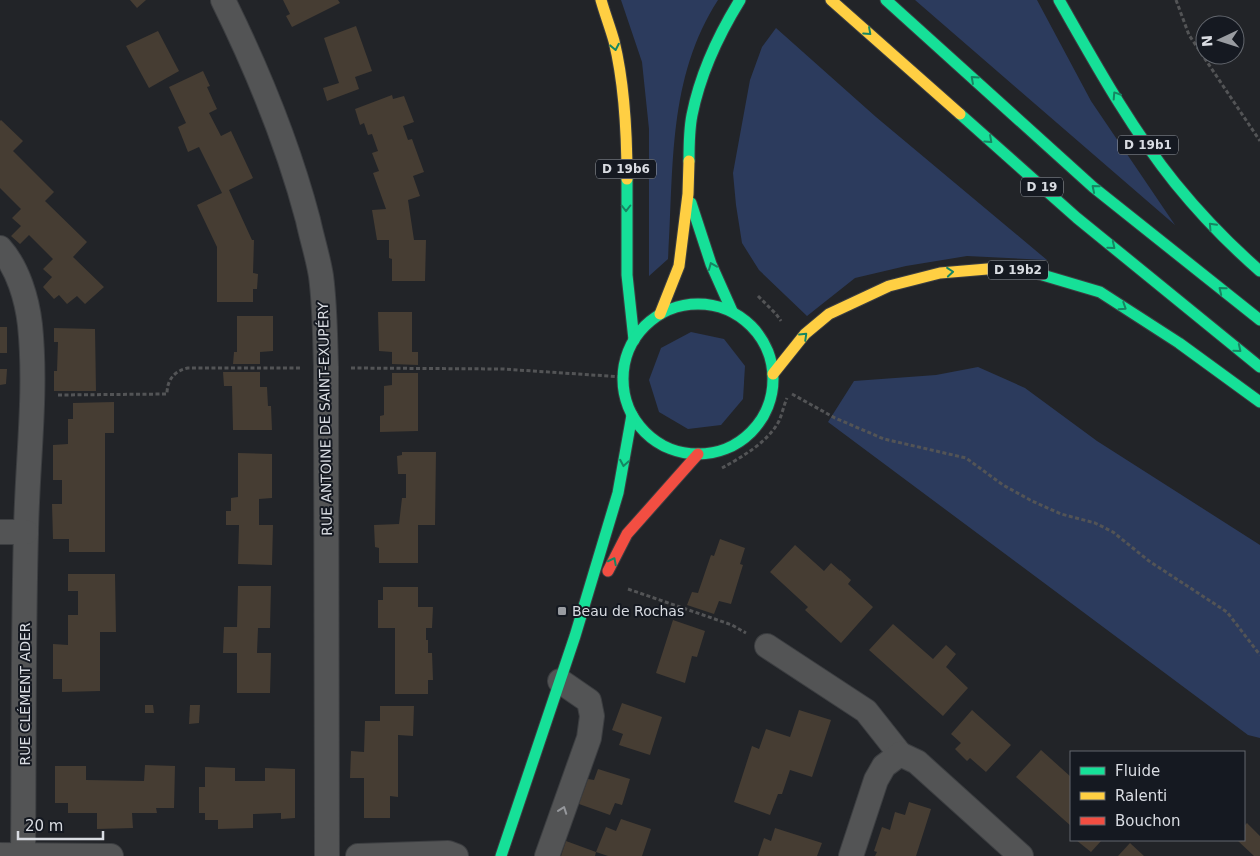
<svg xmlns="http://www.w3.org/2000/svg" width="1260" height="856" font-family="'DejaVu Sans',sans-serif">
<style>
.grass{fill:#2c3b5d}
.building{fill:#463d33}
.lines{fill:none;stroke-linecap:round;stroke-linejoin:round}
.street-casing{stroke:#3c3e41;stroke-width:26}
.fast-casing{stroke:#3c3e41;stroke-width:13}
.slow-casing{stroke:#3c3e41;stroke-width:13}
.jam-casing{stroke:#3c3e41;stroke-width:13}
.path{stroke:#535456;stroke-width:3;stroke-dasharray:4 2.5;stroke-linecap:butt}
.street{stroke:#535455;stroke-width:24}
.fast{stroke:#16e098;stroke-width:11}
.slow{stroke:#ffcf43;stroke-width:11}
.jam{stroke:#f24e42;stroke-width:11}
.oneway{stroke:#168662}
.oneway2{stroke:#96989c}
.poi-dot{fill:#999ca1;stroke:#151921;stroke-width:2}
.labels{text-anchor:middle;stroke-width:4;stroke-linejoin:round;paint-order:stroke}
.shield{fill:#151921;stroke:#9ea2a8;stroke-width:1}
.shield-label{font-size:12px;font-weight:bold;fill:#d9dce2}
.street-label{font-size:14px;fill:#d9dce2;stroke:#151921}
.poi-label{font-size:14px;fill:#d9dce2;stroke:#151921;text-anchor:start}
</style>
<rect width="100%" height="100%" fill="#222428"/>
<!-- grass -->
<g class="grass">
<path d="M621,0H718C667,79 674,169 668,259L649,276V129L642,62Z"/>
<path d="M915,0H1037L1091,101L1175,225Z"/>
<path d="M776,28L876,117L1047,260L967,256L906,266L855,278L807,316L759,270L742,243L736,205L733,173L750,80L762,47Z"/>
<path d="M691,332L724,339L745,366L743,399L721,425L688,429L659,412L649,380L661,348Z"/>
<path d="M978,367L1025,388L1097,441L1260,545V738L1248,735L828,422L854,381L936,375Z"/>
</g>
<!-- building -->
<g class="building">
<path d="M130,0H146L137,8Z"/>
<path d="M283,0H338L340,3L292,27L286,16L290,14Z"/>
<path d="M356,26L372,71L355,77L359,89L327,101L323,88L339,83L324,38Z"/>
<path d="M158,31L179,71L149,88L126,46Z"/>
<path d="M203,71L210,86L207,87L217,109L209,113L221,136L231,131L253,178L229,190L252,240H254L253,273L258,274L257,289H253V302H217V247L197,205L222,193L199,147L188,152L178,127L186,123L169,87Z"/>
<path d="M392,95L393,99L404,96L414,122L403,126L408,140L412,139L424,172L413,176L420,196L408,200L414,240H426L425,281H392V259L389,258V240H377L372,210L386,209L373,173L379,171L372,153L378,151L372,134L368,135L364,123L360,125L355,109Z"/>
<path d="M1,120L23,141L13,151L54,192L45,201L87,242L73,257L104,287L85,304L77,296L67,304L59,295L54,299L43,287L52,277L43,269L53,259L29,235L20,244L11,236L21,226L12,218L21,209L0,188V121Z"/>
<path d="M378,312H412V352H418V365L392,364V352L379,351Z"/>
<path d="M237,316H273V351L260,352V364H233L234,352H237Z"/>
<rect x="0" y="327" width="7" height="26"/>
<path d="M54,328L95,329L96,391H54V371H57L58,342H54Z"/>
<path d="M0,369H7L6,384L0,385Z"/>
<path d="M223,372H260V387H267L268,406H271L272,430H233L232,386H224Z"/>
<path d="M392,373H418V431L380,432V416L384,415V386L392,385Z"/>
<path d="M114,402V433H105V552H69V539H53L52,504H62V480H53V445L68,444V419H73V403Z"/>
<path d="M402,452H436L435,525H418V563H379V548L375,547L374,525L399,524L402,498H406V474H398L397,456L402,455Z"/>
<path d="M238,453L272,454V498L259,499V525H273L272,565L238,564L239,525H226V511H231V498L238,497Z"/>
<path d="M720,539L745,548L740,564L743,565L731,604L719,601L714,614L687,605L692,592L698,593L711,555L714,556Z"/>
<path d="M795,545L824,571L831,563L840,571V570L851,580L848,584L873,607L841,643L805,610L808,607L770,572Z"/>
<path d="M68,574H115L116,632H100V691L62,692V679H53V644L68,645V615H78V591H68Z"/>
<path d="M238,586H271L270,628H258L257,653H271L270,693H237V653H223L224,627H237Z"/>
<path d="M383,587H418V607H433L432,628H426V640H428V653H432L433,680H428V694H395V628H378V600H383Z"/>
<path d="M673,620L705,631L697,657L692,656L685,683L656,673Z"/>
<path d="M893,624L933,659L946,645L956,654L946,667L968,688L943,716L869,650Z"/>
<path d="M622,703L662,717L650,755L619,745L623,734L612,730Z"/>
<path d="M145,705H153L154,713H145Z"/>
<path d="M190,705H200L199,723L189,724Z"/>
<path d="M380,706H414L413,736L398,735V797L390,796V818H364V778H350L351,751L364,752L365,721H380Z"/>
<path d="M799,710L831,720L812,777L790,770L782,794H778L770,815L734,802L752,746L759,749L766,729L790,737Z"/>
<path d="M972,710L1011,745L986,772L970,758L967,761L955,749L961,743L951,734Z"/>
<path d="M1041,750L1071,777V826L1016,777Z"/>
<path d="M145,765L175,766L174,808H156L157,813H132L133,828L97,829V813H68V803H55V766H86V780L144,781Z"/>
<path d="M205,767L235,768V781H265V768L295,769V818L281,819V813L253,814V828L218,829V820H205V813H199V787H205Z"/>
<path d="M598,769L630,779L622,805L615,803L610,815L579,804L588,779L594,780Z"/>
<path d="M909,802L931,809L916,856H875L877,852L874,851L882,827L890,830L895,812L905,815Z"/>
<path d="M621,819L651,829L642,856H608L596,852L606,827L616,831Z"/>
<path d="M1247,823L1260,836V856H1254L1237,840H1244V826Z"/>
<path d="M775,828L822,843L817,856H758L764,838L771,841Z"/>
<path d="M1076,840H1102L1091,852Z"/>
<path d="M566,841L596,852L595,856H561Z"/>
<path d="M1130,843L1144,856H1118Z"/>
</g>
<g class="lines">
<!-- street casing -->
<g class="street-casing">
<g id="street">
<path d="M223,0C258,71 288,144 308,220C312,239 318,257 321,276C325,306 325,337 326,367L327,856"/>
<path d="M0,248C18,268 27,299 30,325C37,394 27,464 26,533C23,641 24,749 23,856"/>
<path d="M0,532H26"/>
<path d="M767,646L866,711L900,754"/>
<path d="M0,855L111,856"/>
<path d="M358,856L448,853L456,856"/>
<path d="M547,856L589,738L592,716L589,701L560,681"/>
<path d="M851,856L876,780L884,766L900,754L917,762L1021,856"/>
</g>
</g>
<!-- fast casing -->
<g class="fast-casing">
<g id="fast">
<path d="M886,0L1093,187L1260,320"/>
<path d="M1059,0C1095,63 1130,127 1175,183C1201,215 1229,244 1260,271"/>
<path d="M960,114L1077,218L1260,367"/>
<path d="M689,161C689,146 689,130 692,115C700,75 719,34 740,0"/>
<path d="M627,179V275L634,340"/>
<path d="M691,203L711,264L732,311"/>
<path d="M1011,269L1029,271L1100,292L1179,343L1260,402"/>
<circle cx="698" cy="379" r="75"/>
<path d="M501,856L575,636L618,493L632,415"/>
</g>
</g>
<!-- slow casing -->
<g class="slow-casing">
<g id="slow">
<path d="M601,0C605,14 610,27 614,41C625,86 627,133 627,179"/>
<path d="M831,0L960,114"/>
<path d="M660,314L679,266L688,194L689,161"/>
<path d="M773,374L805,334L829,314L889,286L940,273L999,268L1011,269"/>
</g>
</g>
<!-- jam casing -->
<g class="jam-casing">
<path id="jam" d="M608,571L627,534L698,454"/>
</g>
<!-- path -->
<g class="path">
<path d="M1176,0L1189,35L1260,141"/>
<path d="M758,296L776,314L781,321"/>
<path d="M351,368L503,369L623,377"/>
<path d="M792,394L835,418L884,439L966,458L1003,485L1032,501L1061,514L1095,523L1113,532L1149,561L1227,612L1260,655"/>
<path d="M58,395L167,394C167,380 174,371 188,368H300"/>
<path d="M722,468C742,457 768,442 779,421C782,414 784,405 787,398"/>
<path d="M628,589L732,625L746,633"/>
</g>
<!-- street -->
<use href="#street" class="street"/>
<!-- fast -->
<use href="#fast" class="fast"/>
<!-- slow -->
<use href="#slow" class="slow"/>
<!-- jam -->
<use href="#jam" class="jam"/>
</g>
<!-- one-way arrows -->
<defs><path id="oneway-chevron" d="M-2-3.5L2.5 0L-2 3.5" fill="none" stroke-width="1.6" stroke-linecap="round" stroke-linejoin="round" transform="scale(1.25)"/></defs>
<g class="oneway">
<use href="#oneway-chevron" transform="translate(868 32) rotate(42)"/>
<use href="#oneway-chevron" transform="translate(615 47) rotate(79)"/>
<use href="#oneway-chevron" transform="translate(974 79) rotate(-138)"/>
<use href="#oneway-chevron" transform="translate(1116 95) rotate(-123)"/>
<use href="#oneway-chevron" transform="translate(989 140) rotate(42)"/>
<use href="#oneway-chevron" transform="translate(1095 188) rotate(-140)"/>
<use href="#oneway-chevron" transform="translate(626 208) rotate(90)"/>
<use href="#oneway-chevron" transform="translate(1212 226) rotate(-133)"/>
<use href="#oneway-chevron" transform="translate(1112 246) rotate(39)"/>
<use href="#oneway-chevron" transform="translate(712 266) rotate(-112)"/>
<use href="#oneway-chevron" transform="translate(950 272) rotate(-5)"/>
<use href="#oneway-chevron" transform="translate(1222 290) rotate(-141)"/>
<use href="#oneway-chevron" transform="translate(1123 307) rotate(33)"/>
<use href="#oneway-chevron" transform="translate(804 336) rotate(-44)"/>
<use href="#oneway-chevron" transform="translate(1238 349) rotate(39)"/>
<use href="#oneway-chevron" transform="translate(624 463) rotate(100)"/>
<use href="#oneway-chevron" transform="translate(613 561) rotate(-63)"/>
</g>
<use class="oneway2" href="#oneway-chevron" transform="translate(563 810) rotate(-70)"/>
<!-- markers -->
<rect class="poi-dot" x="557" y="606" width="10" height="10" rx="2.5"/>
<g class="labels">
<!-- shield labels -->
<g class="shield">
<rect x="1118" y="135.5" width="60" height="19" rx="4"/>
<rect x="596" y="159.5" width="60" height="19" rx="4"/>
<rect x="1021" y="177.5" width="42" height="19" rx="4"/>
<rect x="988" y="260.5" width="60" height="19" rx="4"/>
</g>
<g class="shield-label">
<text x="1148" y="149">D 19b1</text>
<text x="626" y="173">D 19b6</text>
<text x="1042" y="191">D 19</text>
<text x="1018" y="274">D 19b2</text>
</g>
<!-- street labels -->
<g class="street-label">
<text transform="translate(325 419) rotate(-91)" y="5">RUE ANTOINE DE SAINT-EXUPÉRY</text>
<text transform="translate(25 694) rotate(-90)" y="5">RUE CLÉMENT ADER</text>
</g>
<!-- poi labels -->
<g class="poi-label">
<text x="572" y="616">Beau de Rochas</text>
</g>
</g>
<!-- legend -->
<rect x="1070" y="751" width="175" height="90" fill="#151921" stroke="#63676e"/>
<rect x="1080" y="767" width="25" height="8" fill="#16e098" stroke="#63676e"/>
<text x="1115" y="776" font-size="15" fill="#d9dce2">Fluide</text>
<rect x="1080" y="792" width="25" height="8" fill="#ffcf43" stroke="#63676e"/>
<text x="1115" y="801" font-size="15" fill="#d9dce2">Ralenti</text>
<rect x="1080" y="817" width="25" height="8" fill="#f24e42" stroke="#63676e"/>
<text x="1115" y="826" font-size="15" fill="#d9dce2">Bouchon</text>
<!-- north arrow -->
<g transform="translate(1220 40) rotate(266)"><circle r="24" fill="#151921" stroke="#63676e"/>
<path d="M0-4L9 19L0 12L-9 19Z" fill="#999ca1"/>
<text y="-8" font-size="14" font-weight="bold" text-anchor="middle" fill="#d9dce2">N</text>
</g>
<!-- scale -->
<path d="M18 831v8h85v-8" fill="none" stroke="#d9dce2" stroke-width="2.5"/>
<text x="25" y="831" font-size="15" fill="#d9dce2" stroke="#151921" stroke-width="4" paint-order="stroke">20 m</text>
</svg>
